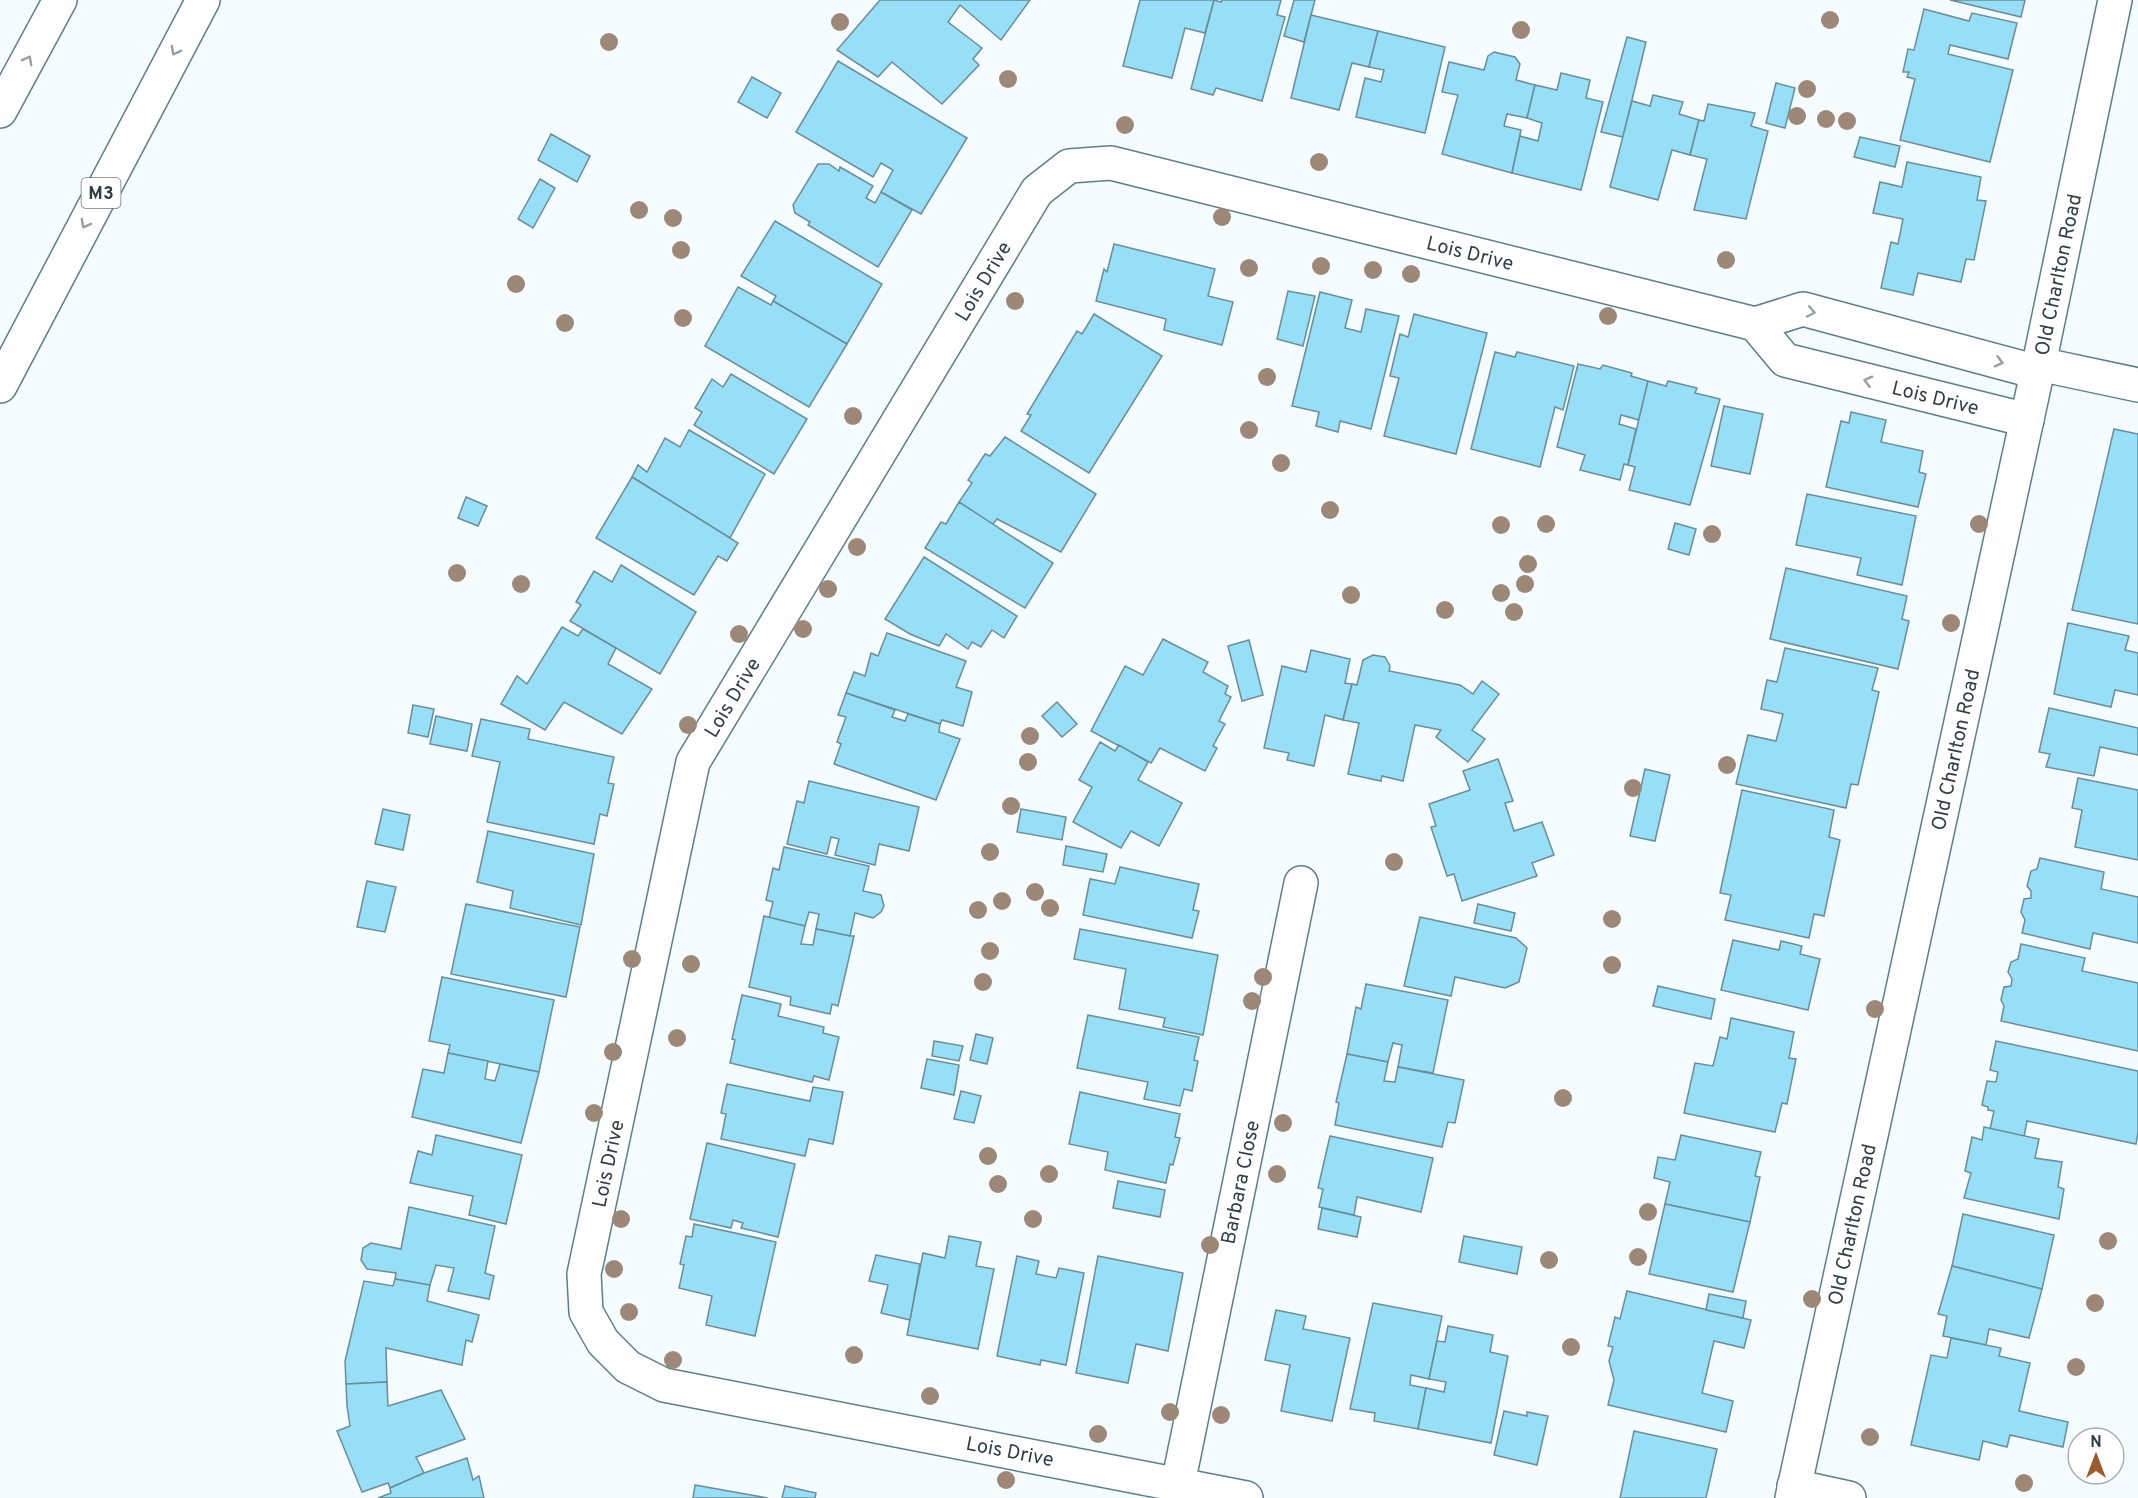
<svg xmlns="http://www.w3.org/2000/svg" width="2138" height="1498" font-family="Overpass,sans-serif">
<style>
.building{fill:#96dff6;stroke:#6a8e99;stroke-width:1.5}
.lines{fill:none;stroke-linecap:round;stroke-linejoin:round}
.minor-casing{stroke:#5b7f8a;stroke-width:36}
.highway-casing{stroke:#5b7f8a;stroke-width:36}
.minor{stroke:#fff;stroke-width:33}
.highway{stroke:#fff;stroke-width:33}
.tree{fill:#9d8878}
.oneway{stroke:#979fa2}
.labels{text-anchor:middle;stroke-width:5;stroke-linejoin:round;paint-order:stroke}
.shield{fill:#fff;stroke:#6d797c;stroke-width:1.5}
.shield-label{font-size:18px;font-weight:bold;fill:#2f3f44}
.street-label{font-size:20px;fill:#2f3f44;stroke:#fff}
</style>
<rect width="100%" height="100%" fill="#f5fcff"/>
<!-- building -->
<g class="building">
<path d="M880,0H1030L1001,40L960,5L948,22L982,48L973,59L979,65L942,104L892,62L878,77L837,50Z"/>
<path d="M1140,0H1214L1205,33L1185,28L1172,78L1123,66Z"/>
<path d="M1214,0L1221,2L1222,0H1281L1277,15L1285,17L1262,101L1216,88L1213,95L1191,89Z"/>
<path d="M1294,0H1315L1304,42L1284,36Z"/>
<path d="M1950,0H2025L2021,17Z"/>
<path d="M1924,9L1969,21L1972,13L2017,23L2008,59L1950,45L1948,54L2013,70L1990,162L1900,140L1915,79L1907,77L1909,72H1903L1908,49L1914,50Z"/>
<path d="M1311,15L1378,31L1369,67L1352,63L1339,110L1291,98Z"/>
<path d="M1378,31L1445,47L1425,133L1356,117L1365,78L1381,82L1384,70L1369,67Z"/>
<path d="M1627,37L1646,42L1623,137L1601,132Z"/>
<path d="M1494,52L1515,57L1520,64L1516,80L1535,85L1527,118L1507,114L1504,126L1521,130L1512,173L1442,154L1458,95L1442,92L1449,62L1484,70L1488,56Z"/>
<path d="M838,61L967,138L921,214L881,192L893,170L881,163L873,177L796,132Z"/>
<path d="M1561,73L1590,80L1586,98L1603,102L1581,190L1512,173L1520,136L1538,141L1542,123L1527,118L1535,85L1557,90Z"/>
<path d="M752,77L781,93L767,118L738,102Z"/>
<path d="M1776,83L1795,88L1785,128L1766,123Z"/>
<path d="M1653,95L1683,102L1679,114L1699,120L1690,155L1672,150L1658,200L1610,187L1632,101L1650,106Z"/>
<path d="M1708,104L1755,113L1751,126L1768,131L1746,219L1694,210L1707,159L1690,155L1699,120L1704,121Z"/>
<path d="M551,134L590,156L577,182L538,160Z"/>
<path d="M1860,137L1900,146L1895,167L1854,157Z"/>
<path d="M1907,162L1981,177L1977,200L1986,201L1974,260L1966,259L1961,282L1918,273L1913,295L1881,288L1891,242L1898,244L1903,219L1873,213L1880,182L1902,187Z"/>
<path d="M818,164H829L839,171L840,167L873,186L866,198L875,203L881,192L912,210L878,267L808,225L810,222L795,213L793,205Z"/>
<path d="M540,179L555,188L533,228L518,219Z"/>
<path d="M775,221L882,284L847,344L773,301L776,296L741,276Z"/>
<path d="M1114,244L1215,269L1208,296L1233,302L1222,345L1164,330L1166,319L1096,301L1104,269L1107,272Z"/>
<path d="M738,287L771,305L773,301L847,344L809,407L705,346Z"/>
<path d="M1288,291L1315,296L1303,346L1277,339Z"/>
<path d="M1320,292L1352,300L1345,328L1361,332L1366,309L1399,316L1371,429L1340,421L1338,432L1316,426L1319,412L1292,406Z"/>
<path d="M1094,314L1162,356L1089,473L1021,431L1031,415L1027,414L1077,331L1082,334Z"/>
<path d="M1414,314L1487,333L1456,454L1384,436L1399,378L1390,376L1400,334L1408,337Z"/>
<path d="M1495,352L1515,357L1517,352L1574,366L1563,410L1555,407L1540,467L1471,449Z"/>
<path d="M1578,364L1600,369L1603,365L1632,373L1631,376L1648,381L1639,420L1621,415L1619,424L1636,429L1628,465L1624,464L1620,480L1580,470L1585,455L1557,447Z"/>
<path d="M731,374L807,419L774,474L694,425L702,412L695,408L712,379L723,387Z"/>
<path d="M1648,381L1666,386L1668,381L1697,388L1695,393L1720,399L1690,505L1629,490L1635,467L1628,465Z"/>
<path d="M1724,406L1763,414L1750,474L1711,466Z"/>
<path d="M1851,412L1886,420L1881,442L1923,451L1919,472L1926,474L1918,507L1826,487L1841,421L1849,423Z"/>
<path d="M2114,429L2138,434V624L2072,610Z"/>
<path d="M689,430L765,474L730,538L632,477L638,465L647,472L665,438L680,447Z"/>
<path d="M1005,437L1096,494L1061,552L997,519L992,525L959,502L972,483L968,480L985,454L990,456Z"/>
<path d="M632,477L738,543L727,561L718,556L694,595L596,538Z"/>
<path d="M1807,494L1916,516L1902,585L1857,575L1861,558L1796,545Z"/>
<path d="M466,497L487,506L478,526L458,518Z"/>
<path d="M959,502L1053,563L1025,608L925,548L941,522L946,524Z"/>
<path d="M1675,523L1696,529L1689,555L1668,549Z"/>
<path d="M924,557L1017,616L1004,638L992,630L981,647L972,642L968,649L946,634L939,646L910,634L885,619Z"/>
<path d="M621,565L696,612L660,674L570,621L581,605L576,602L594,571L612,582Z"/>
<path d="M1786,568L1907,596L1902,619L1909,621L1898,669L1770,639Z"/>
<path d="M2068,623L2129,636L2125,650L2138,653V695L2115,690L2111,707L2054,694Z"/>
<path d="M562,627L578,636L583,629L616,648L608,664L652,689L622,734L564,702L545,730L501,704L517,676L527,684Z"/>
<path d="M887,633L966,661L956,687L972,692L963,726L942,720L940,724L846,693L854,672L865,676L871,653L878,656Z"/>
<path d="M1163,639L1208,662L1203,672L1228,686L1225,694L1231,697L1219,721L1225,724L1213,746L1217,748L1205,771L1160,748L1151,763L1091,731L1125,666L1143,675Z"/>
<path d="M1249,640L1263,695L1242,701L1228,646Z"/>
<path d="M1785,648L1878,668L1872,690L1879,692L1858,785L1851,784L1846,808L1736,784L1748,735L1776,741L1783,714L1761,709L1767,680L1777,682Z"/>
<path d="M1311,650L1350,659L1345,683L1352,684L1343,720L1325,715L1314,766L1287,760L1289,753L1264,748L1282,666L1306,672Z"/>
<path d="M1373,655L1385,657L1390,666L1389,671L1460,685L1473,694L1482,681L1499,694L1472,730L1485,739L1468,762L1436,737L1441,730L1415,725L1403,781L1382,776L1381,781L1348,774L1359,723L1343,720L1352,684L1357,685L1363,660Z"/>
<path d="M846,693L895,710L892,717L905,721L908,714L940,724L939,732L960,739L936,800L834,764L841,744L837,742L846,717L838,715Z"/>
<path d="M1057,702L1077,724L1062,737L1042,716Z"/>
<path d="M413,705L434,709L428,737L408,733Z"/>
<path d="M2049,708L2138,728V755L2100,747L2094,776L2046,767L2050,754L2039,752Z"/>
<path d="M436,716L472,724L467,751L430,744Z"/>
<path d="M481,719L530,729L528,739L614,757L608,783L614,784L607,816L600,814L594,844L487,822L500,762L472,756Z"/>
<path d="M1100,742L1115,751L1119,745L1148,762L1138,780L1182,803L1159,846L1131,831L1121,848L1073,822L1092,787L1079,780Z"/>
<path d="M1498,759L1513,801L1505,803L1514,831L1542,822L1554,855L1532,863L1537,876L1462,901L1454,874L1447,876L1431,827L1436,826L1429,804L1470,790L1463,771Z"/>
<path d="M1645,769L1670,775L1655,841L1630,836Z"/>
<path d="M2078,778L2138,790V860L2075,847L2082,810L2072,808Z"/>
<path d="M809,781L919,807L909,851L879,844L875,865L835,855L839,839L831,837L827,854L787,844L797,801L804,803Z"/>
<path d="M1742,790L1834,810L1829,837L1840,840L1824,916L1814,914L1809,938L1725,920L1731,895L1720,893Z"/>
<path d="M383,809L410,815L403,850L375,844Z"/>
<path d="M1021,809L1066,817L1062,840L1017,832Z"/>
<path d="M488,831L594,854L581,925L510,908L513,891L477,882Z"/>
<path d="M1066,846L1107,854L1103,872L1063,865Z"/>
<path d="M784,847L869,866L863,891L881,895L884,906L881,912L873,918L855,913L850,936L816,929L819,914L809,912L805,926L769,918L773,902L766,900L773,868L779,870Z"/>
<path d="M2040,858L2104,872L2101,889L2138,897V943L2093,933L2090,949L2022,933L2025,920L2021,912L2024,899L2031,898V891L2027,886L2031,871L2037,869Z"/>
<path d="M1120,867L1199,884L1193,910L1199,911L1192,938L1083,915L1090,879L1115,884Z"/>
<path d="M367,881L396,887L385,932L357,927Z"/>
<path d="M466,904L580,927L566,997L451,974Z"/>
<path d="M1478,904L1515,913L1511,931L1474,923Z"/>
<path d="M764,916L805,926L801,944L813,945L816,929L850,936H854L838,1006L832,1004L830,1014L790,1005L791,997L749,987Z"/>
<path d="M1420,917L1516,938L1527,948L1519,982L1505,988L1455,977L1451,996L1404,986Z"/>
<path d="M1080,929L1218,955L1203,1035L1163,1027L1165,1018L1119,1009L1126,969L1074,959Z"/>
<path d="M1733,940L1779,950L1781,941L1802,946L1800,954L1820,959L1808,1010L1721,990Z"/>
<path d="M2021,944L2085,958L2082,971L2138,983V1051L2001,1021L2004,1006L2001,1000L2004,987L2011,986L2012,979L2008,972L2011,962L2018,959Z"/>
<path d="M442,977L554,1000L539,1072L448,1053L450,1045L429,1041Z"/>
<path d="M1366,984L1448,1000L1433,1073L1398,1067L1402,1045L1393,1043L1388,1062L1347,1054L1356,1007L1361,1009Z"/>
<path d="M1658,986L1715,999L1711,1019L1653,1006Z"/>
<path d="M742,995L781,1004L778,1016L824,1027L823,1033L839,1037L829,1080L814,1076L812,1082L730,1063L735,1040L732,1039Z"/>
<path d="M1088,1015L1199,1037L1194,1060L1198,1061L1192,1091L1184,1089L1180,1106L1144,1099L1148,1082L1077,1068Z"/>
<path d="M1731,1018L1794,1032L1789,1058L1796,1059L1787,1104L1782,1103L1775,1132L1684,1113L1695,1063L1713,1066L1720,1037L1727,1039Z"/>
<path d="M976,1034L993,1038L987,1064L970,1060Z"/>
<path d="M934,1041L963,1046L959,1061L932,1056Z"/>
<path d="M1996,1041L2138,1071V1133L2136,1144L2027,1121L2024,1137L1990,1129L1994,1111L1988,1110V1107L1982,1105L1987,1081L1996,1082L1998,1072L1990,1070Z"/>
<path d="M448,1053L488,1061L485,1079L495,1081L500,1064L539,1072L521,1143L412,1117L423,1069L444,1073Z"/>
<path d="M1347,1054L1388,1062L1384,1081L1395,1082L1398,1067L1464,1080L1455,1123L1448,1122L1442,1147L1335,1125L1339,1103L1336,1102Z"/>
<path d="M927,1059L959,1065L954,1095L921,1088Z"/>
<path d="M727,1084L810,1101L813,1087L843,1092L833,1144L809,1139L805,1156L721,1139L726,1114L721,1113Z"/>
<path d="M961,1091L981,1096L974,1123L954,1119Z"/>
<path d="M1080,1092L1180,1114L1175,1137L1180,1138L1173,1165L1170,1164L1166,1183L1105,1170L1108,1152L1069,1144Z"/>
<path d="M1984,1127L2039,1139L2035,1158L2062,1162L2058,1187L2064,1189L2059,1219L1964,1198L1971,1173L1965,1171L1972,1137L1982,1140Z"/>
<path d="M436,1135L522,1155L506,1224L469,1215L473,1196L410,1183L418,1151L432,1155Z"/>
<path d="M1681,1135L1761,1152L1755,1176L1760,1177L1750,1222L1665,1204L1670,1182L1654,1178L1658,1157L1675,1160Z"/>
<path d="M1330,1136L1433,1158L1421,1212L1357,1197L1354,1215L1319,1207L1323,1189L1318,1188Z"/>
<path d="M707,1143L795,1164L778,1237L741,1228L743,1223L733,1220L731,1228L690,1219Z"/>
<path d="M1118,1181L1165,1190L1160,1217L1113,1208Z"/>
<path d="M1665,1204L1750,1222L1733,1292L1649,1274Z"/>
<path d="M409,1207L495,1226L485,1273L494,1276L489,1299L448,1291L454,1268L436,1265L430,1285L395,1279L396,1273L367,1269L361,1260L363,1248L371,1243L401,1249Z"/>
<path d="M1322,1208L1361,1217L1357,1237L1318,1229Z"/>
<path d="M1963,1214L2054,1235L2042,1289L1952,1266Z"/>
<path d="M694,1224L776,1242L755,1336L706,1325L712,1296L679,1288L684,1265L680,1264L686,1236L692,1237Z"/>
<path d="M949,1236L981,1242L976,1266L994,1269L978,1349L907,1335L923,1253L945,1258Z"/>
<path d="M1464,1236L1522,1247L1517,1274L1459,1262Z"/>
<path d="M876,1255L920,1264L910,1320L881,1313L888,1285L869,1281Z"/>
<path d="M1017,1256L1039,1261L1036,1274L1056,1278L1059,1268L1084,1273L1066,1365L1041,1360L1040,1365L997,1356Z"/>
<path d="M1098,1256L1183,1273L1168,1351L1136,1344L1128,1383L1076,1373Z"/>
<path d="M1952,1266L2042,1289L2029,1338L1989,1329L1986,1345L1943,1336L1947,1316L1938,1314Z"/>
<path d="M395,1279L430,1285L427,1301L479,1315L472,1342L466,1340L462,1365L386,1348L387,1382L346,1384L345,1361L364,1281L393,1286Z"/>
<path d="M1627,1291L1751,1320L1744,1348L1714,1341L1702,1393L1733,1401L1726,1432L1608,1405L1614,1380L1609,1361L1613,1347L1608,1346L1615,1317L1620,1319Z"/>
<path d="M1709,1294L1746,1301L1743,1318L1706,1310Z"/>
<path d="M1373,1303L1442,1316L1429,1379L1411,1375L1410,1385L1426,1388L1418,1429L1374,1421L1375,1413L1350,1409Z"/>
<path d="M1276,1310L1306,1316L1303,1329L1350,1338L1332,1421L1281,1411L1290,1365L1265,1360Z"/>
<path d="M1448,1326L1493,1335L1490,1352L1508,1356L1491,1443L1418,1429L1426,1388L1444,1392L1446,1382L1429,1379L1437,1341L1445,1342Z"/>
<path d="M1951,1338L2001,1348L1999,1356L2030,1363L2019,1411L2068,1422L2063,1447L2010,1435L2007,1447L1983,1441L1979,1460L1911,1445L1931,1355L1947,1358Z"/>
<path d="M387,1382L388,1406L441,1390L465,1439L416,1457L424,1473L390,1488L388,1483L362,1492L337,1431L350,1426L347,1406L346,1384Z"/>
<path d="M1504,1411L1527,1416V1412L1548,1416L1537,1465L1494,1455Z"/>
<path d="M1634,1431L1717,1449L1706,1498H1620Z"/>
<path d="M467,1458L473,1480L479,1476L484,1498H378L391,1493L390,1488L424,1473Z"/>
<path d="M695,1485L768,1498H693Z"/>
<path d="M785,1486L816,1493L815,1498H782Z"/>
</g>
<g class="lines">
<!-- minor casing -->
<g class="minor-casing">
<g id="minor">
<path id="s1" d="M1755,324L1785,360L2027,420"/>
<path d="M2039,364L2138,385"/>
<path id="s2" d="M1178,1484L1301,883"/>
<path d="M1794,1486L1849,1498"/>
<path id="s3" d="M1246,1498L664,1385L628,1367L603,1342L586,1312L584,1274L693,762L1037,191L1069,166L1111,163L1755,324L1803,309L2037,372"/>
<path id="s4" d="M1792,1498L2039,364L2115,0"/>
</g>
</g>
<!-- highway casing -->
<g class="highway-casing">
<g id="highway">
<path d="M0,111L60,0"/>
<path d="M0,386L203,0"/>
</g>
</g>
<!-- minor -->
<use href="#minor" class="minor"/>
<!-- highway -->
<use href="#highway" class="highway"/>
</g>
<!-- trees -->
<g class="tree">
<circle cx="1830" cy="20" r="9"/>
<circle cx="840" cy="22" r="9"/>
<circle cx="1521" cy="30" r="9"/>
<circle cx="609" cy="42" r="9"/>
<circle cx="1008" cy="79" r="9"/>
<circle cx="1807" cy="89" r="9"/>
<circle cx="1797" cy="116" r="9"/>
<circle cx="1826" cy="119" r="9"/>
<circle cx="1847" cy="121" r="9"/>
<circle cx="1125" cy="125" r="9"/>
<circle cx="1319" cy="162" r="9"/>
<circle cx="639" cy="210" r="9"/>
<circle cx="1222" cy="217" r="9"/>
<circle cx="673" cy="218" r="9"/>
<circle cx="681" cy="250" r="9"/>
<circle cx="1726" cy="260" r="9"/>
<circle cx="1321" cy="266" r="9"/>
<circle cx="1249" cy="268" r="9"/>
<circle cx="1373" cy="270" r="9"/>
<circle cx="1411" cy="274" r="9"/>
<circle cx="516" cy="284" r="9"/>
<circle cx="1015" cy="301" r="9"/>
<circle cx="1608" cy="316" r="9"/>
<circle cx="683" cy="318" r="9"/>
<circle cx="565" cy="323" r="9"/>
<circle cx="1267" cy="377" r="9"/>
<circle cx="853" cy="416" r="9"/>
<circle cx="1249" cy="430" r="9"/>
<circle cx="1281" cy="463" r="9"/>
<circle cx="1330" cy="510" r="9"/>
<circle cx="1546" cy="524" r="9"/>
<circle cx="1979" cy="524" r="9"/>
<circle cx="1501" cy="525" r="9"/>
<circle cx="1712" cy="534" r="9"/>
<circle cx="857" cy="547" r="9"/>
<circle cx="1528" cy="564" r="9"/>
<circle cx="457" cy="573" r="9"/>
<circle cx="521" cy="584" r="9"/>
<circle cx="1525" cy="584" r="9"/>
<circle cx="828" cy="589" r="9"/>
<circle cx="1501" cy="593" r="9"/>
<circle cx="1351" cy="595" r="9"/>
<circle cx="1445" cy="610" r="9"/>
<circle cx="1514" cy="612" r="9"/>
<circle cx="1951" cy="623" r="9"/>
<circle cx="803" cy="629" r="9"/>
<circle cx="739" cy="634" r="9"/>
<circle cx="688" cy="725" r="9"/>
<circle cx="1030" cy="736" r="9"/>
<circle cx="1028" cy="762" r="9"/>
<circle cx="1727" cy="765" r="9"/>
<circle cx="1633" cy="788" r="9"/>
<circle cx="1011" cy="806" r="9"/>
<circle cx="990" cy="852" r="9"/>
<circle cx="1394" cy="862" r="9"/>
<circle cx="1035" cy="892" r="9"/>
<circle cx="1002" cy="901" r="9"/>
<circle cx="1050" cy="908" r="9"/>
<circle cx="978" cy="910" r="9"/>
<circle cx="1612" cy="919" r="9"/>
<circle cx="990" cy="951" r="9"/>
<circle cx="632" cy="959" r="9"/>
<circle cx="691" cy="964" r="9"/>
<circle cx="1612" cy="965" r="9"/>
<circle cx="1263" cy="977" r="9"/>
<circle cx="983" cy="982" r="9"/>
<circle cx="1252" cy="1001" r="9"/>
<circle cx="1875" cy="1009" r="9"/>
<circle cx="677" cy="1038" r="9"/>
<circle cx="613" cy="1052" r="9"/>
<circle cx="1563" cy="1098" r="9"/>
<circle cx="594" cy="1113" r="9"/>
<circle cx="1283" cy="1123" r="9"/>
<circle cx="988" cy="1156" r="9"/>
<circle cx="1049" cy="1174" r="9"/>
<circle cx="1277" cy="1174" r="9"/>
<circle cx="998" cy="1184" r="9"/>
<circle cx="1648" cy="1212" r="9"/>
<circle cx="621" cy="1219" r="9"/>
<circle cx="1033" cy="1219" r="9"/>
<circle cx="2108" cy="1241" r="9"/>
<circle cx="1210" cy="1245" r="9"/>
<circle cx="1638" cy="1257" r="9"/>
<circle cx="1549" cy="1260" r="9"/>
<circle cx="614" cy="1269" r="9"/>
<circle cx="1812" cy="1299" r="9"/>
<circle cx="2095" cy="1303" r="9"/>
<circle cx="629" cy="1312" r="9"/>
<circle cx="1571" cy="1347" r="9"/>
<circle cx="854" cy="1355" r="9"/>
<circle cx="673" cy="1360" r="9"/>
<circle cx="2076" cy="1367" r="9"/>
<circle cx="930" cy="1396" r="9"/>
<circle cx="1170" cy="1412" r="9"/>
<circle cx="1221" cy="1415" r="9"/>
<circle cx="1098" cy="1434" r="9"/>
<circle cx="1870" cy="1437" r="9"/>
<circle cx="1006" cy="1480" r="9"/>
<circle cx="2024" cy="1483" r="9"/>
</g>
<!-- one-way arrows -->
<defs><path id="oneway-chevron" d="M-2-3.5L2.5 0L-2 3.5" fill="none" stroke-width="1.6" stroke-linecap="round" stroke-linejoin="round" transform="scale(1.5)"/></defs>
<g class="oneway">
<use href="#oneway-chevron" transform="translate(175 51) rotate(118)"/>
<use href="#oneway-chevron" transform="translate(28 60) rotate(-62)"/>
<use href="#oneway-chevron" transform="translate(85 224) rotate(118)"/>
<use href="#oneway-chevron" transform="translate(1811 312) rotate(12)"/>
<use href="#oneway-chevron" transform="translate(1999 362) rotate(15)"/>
<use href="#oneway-chevron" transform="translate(1868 381) rotate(-166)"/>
</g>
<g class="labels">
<!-- shield labels -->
<rect class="shield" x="81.5" y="178" width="39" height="30" rx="4.5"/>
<g class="shield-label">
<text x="101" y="199">M3</text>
</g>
<!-- street labels -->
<g class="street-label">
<text dy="7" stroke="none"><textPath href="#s3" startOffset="2384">Lois Drive</textPath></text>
<text dy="7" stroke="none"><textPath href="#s4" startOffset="1252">Old Charlton Road</textPath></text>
<text dy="7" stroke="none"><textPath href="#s3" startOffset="1826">Lois Drive</textPath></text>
<text dy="7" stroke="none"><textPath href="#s1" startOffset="202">Lois Drive</textPath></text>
<text dy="7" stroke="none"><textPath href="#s3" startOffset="1340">Lois Drive</textPath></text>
<text dy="7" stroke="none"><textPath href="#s4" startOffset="766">Old Charlton Road</textPath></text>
<text dy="7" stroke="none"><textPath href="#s3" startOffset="854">Lois Drive</textPath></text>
<text dy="7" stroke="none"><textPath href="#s2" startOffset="308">Barbara Close</textPath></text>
<text dy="7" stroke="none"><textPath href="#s4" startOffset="280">Old Charlton Road</textPath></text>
<text transform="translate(1010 1451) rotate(11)" y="7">Lois Drive</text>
</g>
</g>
<!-- north arrow -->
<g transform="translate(2096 1456)"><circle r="28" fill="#ffffff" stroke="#acb2b4" stroke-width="1.5"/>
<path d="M0-4.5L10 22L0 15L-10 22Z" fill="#9e5a2c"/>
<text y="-9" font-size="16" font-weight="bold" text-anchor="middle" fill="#2f3f44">N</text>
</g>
</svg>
